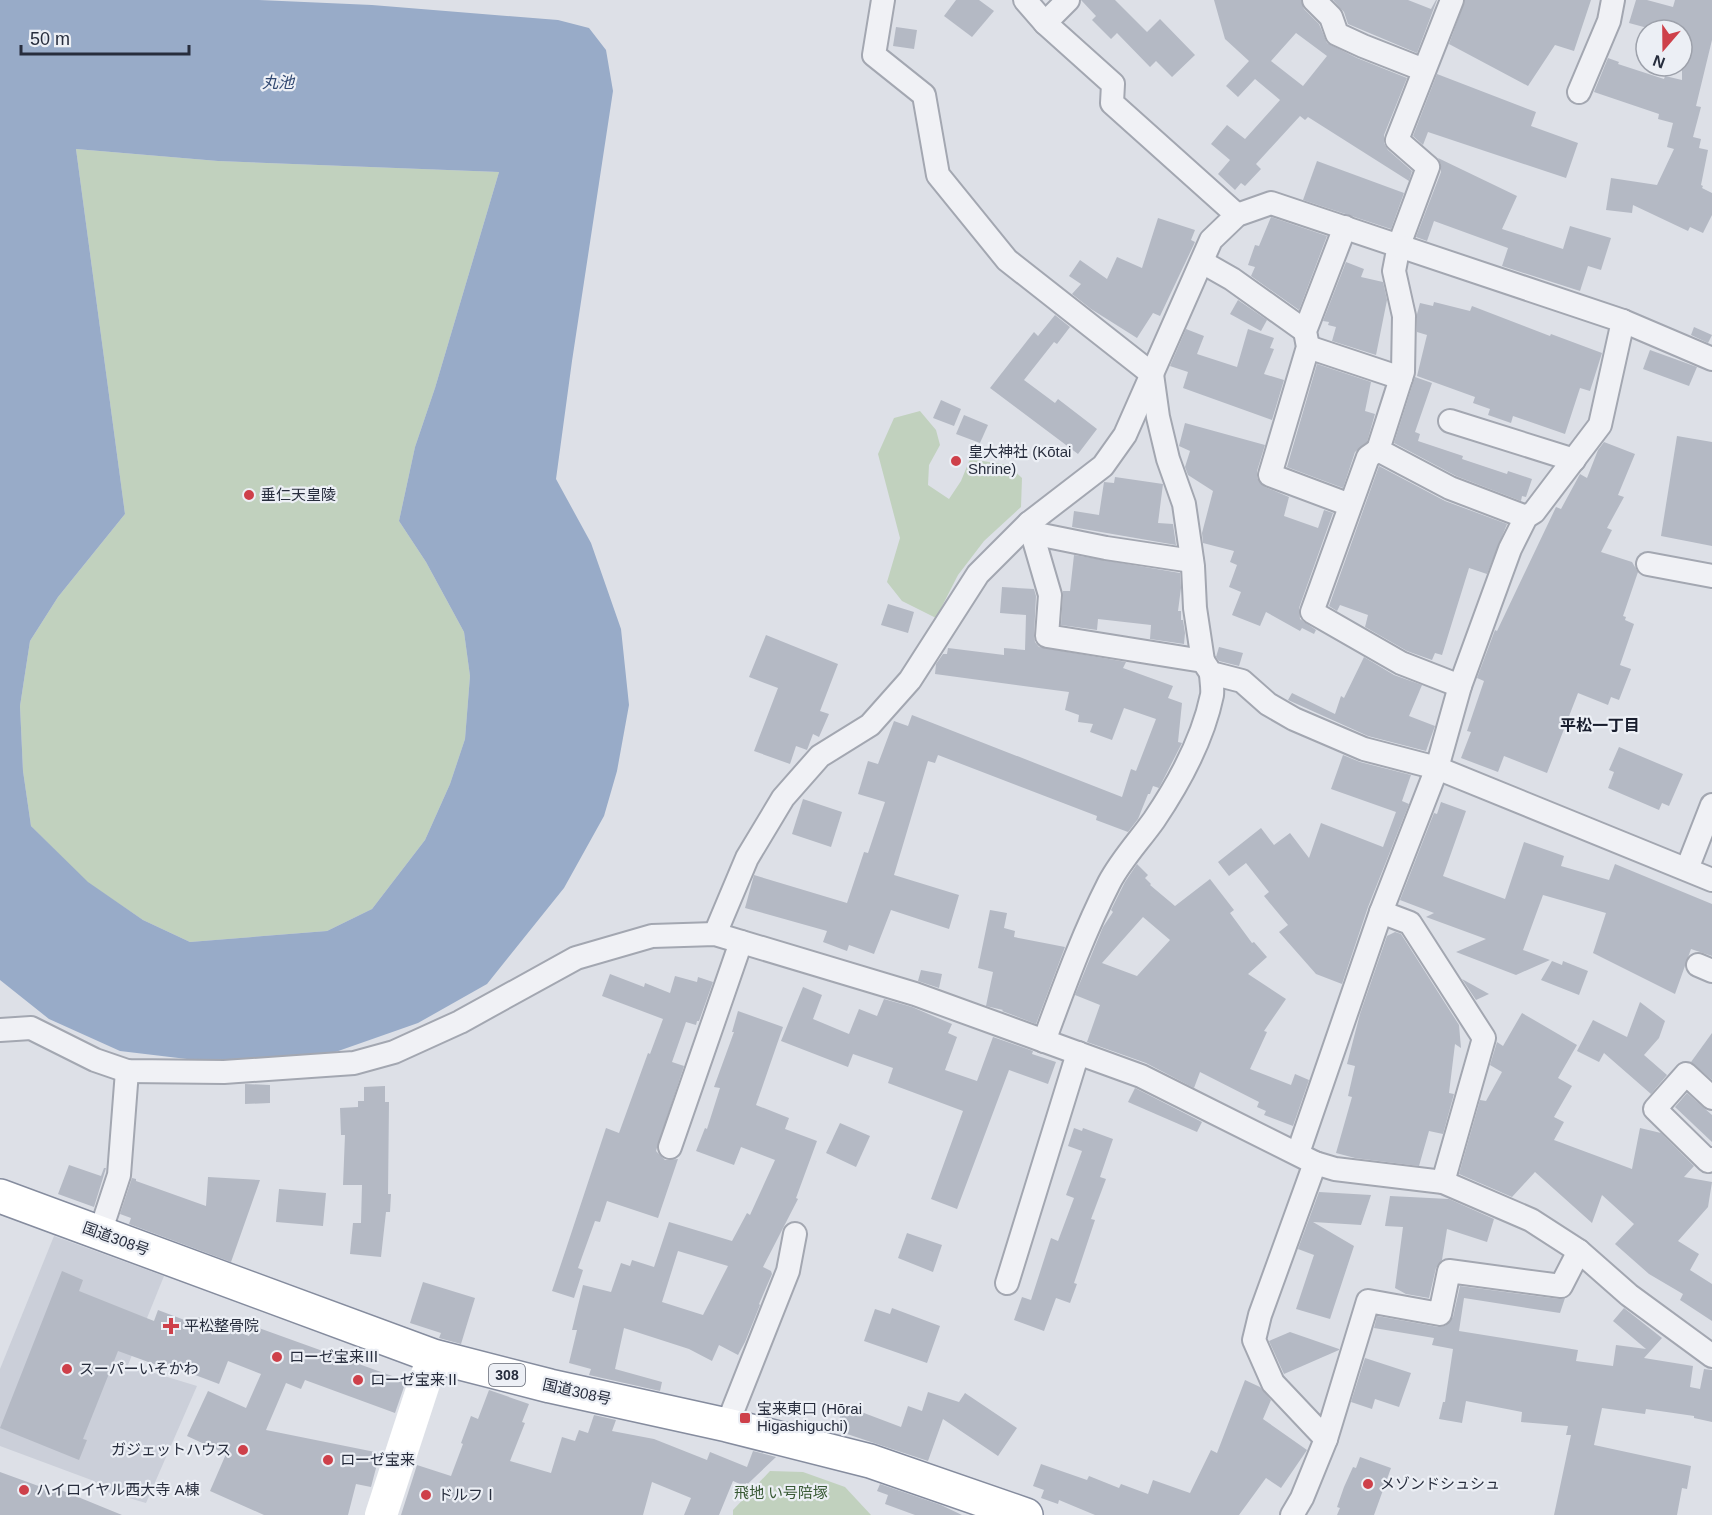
<svg xmlns="http://www.w3.org/2000/svg" width="1712" height="1515" font-family="Arial,'Noto Sans JP',sans-serif">
<style>
.built{fill:#cbcfd9}
.green{fill:#c1d1be}
.water{fill:#98abc8;fill-rule:evenodd}
.building{fill:#b4b9c4;fill-rule:evenodd}
.lines{fill:none;stroke-linecap:round;stroke-linejoin:round}
.street-casing{stroke:#a3a7b1;stroke-width:26}
.highway-casing{stroke:#858c9e;stroke-width:36}
.street{stroke:#f0f1f5;stroke-width:22}
.secondary{stroke:#fff;stroke-width:32}
.highway{stroke:#fff;stroke-width:33}
.poi-dot{fill:#ce404a;stroke:#eceff5;stroke-width:2}
.labels{text-anchor:middle;stroke-width:4.5;stroke-linejoin:round;paint-order:stroke}
.shield{fill:#eceff5;stroke:#626774;stroke-width:1.5}
.shield-label{font-size:14px;font-weight:bold;fill:#272d3d}
.poi-label{font-size:15px;fill:#272d3d;stroke:#eceff5;text-anchor:start}
.street-label{font-size:15px;fill:#272d3d;stroke:#eceff5}
.park-label{font-size:15px;fill:#385934;stroke:#eceff5}
.water-label{font-size:16px;font-style:italic;fill:#314871;stroke:#eceff5}
.neighbourhood-label{font-size:16px;font-weight:bold;fill:#191e2e;stroke:#eceff5}
</style>
<rect width="100%" height="100%" fill="#dde0e7"/>
<!-- built -->
<path class="built" d="M54,1236L164,1276L128,1365L197,1386L146,1503L108,1492L94,1481L0,1446V1369Z"/>
<!-- green -->
<g class="green">
<path d="M76,149L218,161L499,172L435,388L415,447L399,521L426,562L464,632L470,676L465,739L450,784L425,840L372,909L327,931L190,942L143,920L87,882L31,826L23,771L20,706L30,641L58,597L125,514Z"/>
<path d="M920,411L936,430L940,445L929,465L928,485L949,499L961,481L970,459L1008,465L1022,478L1021,507L984,541L958,575L936,618L902,601L887,582L900,538L878,454L894,418Z"/>
<path d="M770,1471L803,1472L845,1487L871,1515H733V1510Z"/>
</g>
<!-- water -->
<path class="water" d="M0,0H259L372,5L558,20L589,28L606,50L613,91L572,361L556,479L591,543L621,629L629,705L617,771L604,816L564,888L487,984L418,1023L324,1056L212,1062L120,1051L49,1019L0,980ZM76,149L218,161L499,172L435,388L415,447L399,521L426,562L464,632L470,676L465,739L450,784L425,840L372,909L327,931L190,942L143,920L88,882L31,826L23,771L20,706L30,641L58,597L125,514Z"/>
<!-- building -->
<g class="building">
<path d="M956,0H979L994,11L972,37L944,16Z"/>
<path d="M1081,0H1115L1147,32L1160,19L1195,55L1172,77L1156,61L1150,67L1117,33L1111,39L1092,20L1096,16Z"/>
<path d="M1214,0H1301L1304,9L1319,24L1327,43L1357,58L1407,78L1384,135V143L1388,150L1412,171L1409,181L1308,117L1305,120L1300,116L1256,164L1261,169L1245,186L1241,183L1235,190L1218,174L1230,160L1211,144L1227,125L1245,139L1280,100L1255,79L1238,97L1226,86L1249,61L1225,39ZM1296,33L1327,56L1303,86L1271,61Z"/>
<path d="M1333,0H1408L1431,9L1436,0H1437L1417,53L1348,24L1344,12Z"/>
<path d="M1465,0H1591L1574,51L1555,45L1528,86L1449,44Z"/>
<path d="M1636,0H1647L1673,7L1675,0H1712V40L1696,106L1701,107L1693,137L1701,139L1699,148L1708,150L1701,185L1703,186L1702,188L1712,193V215L1703,233L1690,227L1688,231L1633,205L1632,213L1606,210L1611,178L1657,185L1674,149L1667,147L1673,123L1658,119L1659,114L1594,92L1608,58L1619,62L1618,64L1664,79L1665,76L1682,80V30H1655L1629,23Z"/>
<path d="M896,27L917,30L914,49L893,46Z"/>
<path d="M1437,74L1536,112L1531,126L1578,143L1566,178L1428,132L1423,145L1413,136Z"/>
<path d="M1438,158L1517,196L1502,229L1563,249L1570,226L1611,238L1601,270L1588,266L1580,291L1502,266L1508,248L1434,221L1427,241L1416,237L1441,172V164Z"/>
<path d="M1317,161L1404,193L1391,229L1303,200Z"/>
<path d="M1271,217L1327,236L1299,310L1251,276L1255,267L1248,265L1255,245L1259,246Z"/>
<path d="M1158,218L1195,230L1191,240L1195,242L1160,316L1153,313L1137,338L1091,309L1072,294L1081,284L1069,276L1080,260L1107,279L1117,257L1142,268Z"/>
<path d="M1346,262L1364,269L1361,277L1383,282L1387,300L1376,355L1332,341L1336,327L1328,325L1329,322L1323,321Z"/>
<path d="M1238,300L1267,320L1261,331L1230,314Z"/>
<path d="M1434,302L1470,311L1472,306L1550,336L1551,334L1602,353L1590,391L1580,388L1565,434L1513,416L1511,423L1488,415L1490,409L1473,403L1475,397L1417,376L1427,335L1417,332V314L1420,303L1433,306Z"/>
<path d="M1055,315L1070,327L1057,344L1054,342L1024,380L1055,403L1058,399L1097,429L1078,454L990,388L1034,332L1038,336Z"/>
<path d="M1694,327L1712,335L1708,343L1691,335Z"/>
<path d="M1186,329L1204,336L1197,354L1237,367L1248,329L1274,338L1270,348L1274,349L1264,374L1284,380L1272,420L1183,388L1188,372L1170,366Z"/>
<path d="M1650,350L1697,367L1689,386L1643,369Z"/>
<path d="M1317,364L1371,382L1365,411L1375,414L1367,442L1355,452L1343,488L1287,467Z"/>
<path d="M1415,377L1432,383L1415,432L1420,434L1418,441L1463,456L1462,459L1507,474L1508,471L1532,479L1526,497L1522,496L1521,501L1456,476L1394,443Z"/>
<path d="M941,400L961,409L954,426L933,418Z"/>
<path d="M964,415L988,425L980,443L956,434Z"/>
<path d="M1185,423L1265,445L1257,471V478L1265,487L1289,497L1284,516L1318,528L1324,510L1333,513L1299,608L1300,619L1316,630L1314,634L1302,628L1300,631L1266,612L1260,626L1232,615L1241,592L1229,587L1237,565L1230,562L1234,551L1203,543L1202,533L1213,491L1188,475L1185,467L1190,451L1179,446Z"/>
<path d="M1677,436L1712,442V546L1661,536Z"/>
<path d="M1604,442L1635,454L1618,495L1624,497L1607,528L1612,530L1601,552L1632,562L1638,572L1623,616L1626,617L1625,620L1634,624L1620,665L1631,669L1619,700L1611,697L1608,705L1578,693L1547,773L1504,756L1498,772L1461,758L1471,732L1467,731L1484,681L1477,678L1495,630L1497,631L1556,507L1561,509L1580,474L1587,478L1598,450Z"/>
<path d="M1379,466L1445,501L1507,524L1487,574L1469,568L1442,655L1435,653L1432,660L1407,651L1365,627L1368,615L1340,605L1337,611L1329,606Z"/>
<path d="M1115,477L1163,484L1158,523L1173,524L1176,545L1072,527L1074,511L1099,515L1104,482L1114,483Z"/>
<path d="M1074,555L1180,573L1181,588L1178,611H1181V620H1183L1185,633L1184,644L1150,639L1151,625L1098,619L1097,630L1061,625L1063,591H1070Z"/>
<path d="M1002,587L1034,589L1036,596L1034,636L1035,642L1039,647L1126,662L1123,668L1173,686L1168,698L1182,703L1178,742L1182,743L1159,788L1153,786L1150,794H1148L1138,819L1128,832L1096,820L1097,816L938,755L935,763L928,761L894,875L959,895L949,929L891,910L874,954L849,945L847,951L823,942L827,931L745,908L754,875L847,903L864,852L868,853L885,802L858,794L868,761L878,764L894,721L908,726L912,715L1122,797L1131,769L1136,771L1156,719L1124,708L1112,740L1090,732L1093,724L1078,722L1079,715L1065,710L1069,692L935,674L936,664L943,654H947L948,648L1004,655V648L1025,650L1026,615L1000,613Z"/>
<path d="M888,604L914,612L908,633L881,625Z"/>
<path d="M766,635L838,664L820,711L829,714L819,737L813,734L807,750L796,746L790,764L754,751L778,688L749,677Z"/>
<path d="M1219,647L1243,653L1239,666L1219,661L1216,657Z"/>
<path d="M1364,657L1394,675L1422,685L1409,716L1435,726L1426,751L1368,736L1288,700L1292,693L1335,714L1341,696L1344,698Z"/>
<path d="M1619,747L1683,774L1669,806L1662,803L1659,810L1608,788L1614,772L1609,770Z"/>
<path d="M1343,755L1360,762L1411,775L1402,801L1409,804L1368,907L1342,984L1316,974L1279,932L1288,925L1264,896L1269,892L1246,863L1229,876L1218,862L1261,828L1274,845L1290,833L1309,858L1321,823L1383,847L1396,812L1331,789Z"/>
<path d="M803,799L842,812L831,847L792,834Z"/>
<path d="M1441,802L1466,811L1443,876L1505,899L1524,842L1564,856L1561,866L1609,880L1615,864L1712,904V956L1691,949L1675,994L1593,953L1606,913L1543,895L1523,950L1550,960L1516,975L1456,952L1486,939L1426,917L1434,913L1400,900L1434,813L1437,814Z"/>
<path d="M1137,864L1148,875L1145,878L1151,884L1150,885L1175,906L1210,879L1234,910L1230,913L1252,943L1254,942L1267,957L1248,974L1286,999L1264,1031L1267,1032L1250,1069L1291,1085L1295,1074L1309,1080L1293,1126L1264,1115L1266,1111L1257,1107L1259,1102L1200,1072L1194,1088L1146,1063L1087,1042L1100,1005L1075,995L1103,927L1113,912L1111,910L1125,882ZM1143,917L1170,940L1137,976L1102,963Z"/>
<path d="M990,910L1007,913L1004,928L1015,931L1014,937L1065,947L1036,1024L1002,1011L1003,1010L986,1006L993,972L978,968Z"/>
<path d="M1395,932L1401,934L1459,1025L1461,1048L1455,1044L1449,1093L1454,1094L1443,1134L1429,1131L1419,1166L1355,1158L1336,1153L1352,1097L1348,1096L1355,1066L1347,1064L1360,1014L1387,936Z"/>
<path d="M1552,961L1562,965L1563,961L1588,971L1579,995L1541,980Z"/>
<path d="M921,970L942,974L939,988L918,981Z"/>
<path d="M610,974L644,987L645,983L670,993L675,976L697,982L698,977L713,982L699,1021H697L696,1025L686,1022L672,1062L684,1066L656,1151L665,1160L678,1159L658,1218L607,1201L600,1222L595,1221L578,1268L583,1270L574,1298L552,1291L566,1249L606,1128L619,1133L648,1053L650,1054L663,1019L602,996Z"/>
<path d="M1462,979L1489,994L1476,1000Z"/>
<path d="M803,987L822,995L813,1019L849,1034L859,1009L877,1016L884,999L912,1007L952,1024L948,1033L957,1037L945,1070L977,1081L993,1037L1033,1051L1032,1054L1056,1062L1048,1084L1009,1070L957,1209L931,1199L963,1111L888,1083L893,1068L853,1054L848,1067L781,1041Z"/>
<path d="M1640,1002L1665,1021L1659,1038L1644,1055L1667,1075L1651,1094L1604,1053L1599,1062L1577,1051L1593,1020L1627,1037Z"/>
<path d="M738,1011L783,1027L756,1105L789,1118L785,1129L817,1141L796,1198L798,1199L763,1267L771,1271L772,1274L759,1304L760,1305L745,1342L738,1355L719,1345L712,1361L689,1349L624,1328L615,1369L662,1382L660,1391L589,1375L591,1369L569,1363L577,1330H572L583,1285L611,1292L621,1263L630,1266L632,1260L654,1267L669,1222L732,1241L747,1213L750,1215L775,1160L741,1147L734,1165L696,1151L705,1128L707,1129L720,1088L714,1087L734,1032H732ZM678,1251L728,1266L703,1315L662,1302Z"/>
<path d="M1522,1013L1577,1045L1558,1078L1572,1086L1554,1117L1564,1122L1554,1140L1632,1169L1640,1128L1661,1133L1694,1166L1684,1177L1712,1182L1708,1207L1678,1241L1699,1254L1690,1270L1712,1284V1321L1680,1300L1683,1294L1649,1274L1615,1244L1634,1224L1602,1195L1592,1223L1535,1172L1512,1197L1459,1174L1480,1100L1486,1101L1502,1072L1490,1065L1497,1042L1503,1046Z"/>
<path d="M1712,1033V1080L1691,1062Z"/>
<path d="M245,1084L270,1085V1103L245,1104Z"/>
<path d="M385,1086V1102H389L388,1194H391L390,1212H386L381,1257L350,1254L353,1223H361L362,1185H343L345,1135H341L340,1108L358,1107V1101H364V1087Z"/>
<path d="M1135,1088L1202,1122L1197,1132L1128,1102Z"/>
<path d="M1687,1093L1712,1115V1142L1675,1107Z"/>
<path d="M840,1123L870,1136L856,1167L826,1153Z"/>
<path d="M1074,1128L1082,1131L1083,1128L1113,1139L1100,1177L1106,1179L1091,1219L1095,1220L1074,1283L1077,1284L1070,1303L1056,1298L1044,1331L1014,1320L1022,1297L1031,1300L1051,1238L1058,1241L1074,1198L1066,1195L1082,1151L1068,1146Z"/>
<path d="M69,1165L101,1176L104,1168H106L94,1207L58,1194Z"/>
<path d="M208,1177L260,1180L231,1262L129,1224L131,1218L120,1214L132,1178L136,1179V1181L206,1206Z"/>
<path d="M279,1189L326,1193L323,1226L276,1222Z"/>
<path d="M1319,1192L1371,1195L1361,1225L1313,1222L1354,1246L1330,1319L1296,1309L1314,1255L1298,1249Z"/>
<path d="M1390,1196L1449,1199L1494,1219L1487,1242L1447,1229L1442,1260L1436,1268L1429,1298L1406,1294L1395,1288L1403,1227L1385,1226Z"/>
<path d="M907,1233L942,1245L933,1272L898,1258Z"/>
<path d="M62,1271L83,1280L79,1291L154,1321L158,1310L195,1324L198,1317L249,1336L253,1326L406,1381L395,1413L305,1380L301,1389L286,1383L266,1430L380,1453L371,1487L356,1484L348,1515H264L210,1491L226,1454L187,1436L208,1391L246,1408L261,1374L228,1361L219,1384L166,1364L165,1368L118,1351L83,1439L87,1440L79,1460L0,1428Z"/>
<path d="M423,1282L475,1298L461,1344L439,1338L441,1333L410,1323Z"/>
<path d="M1460,1286L1559,1299L1565,1298L1560,1313L1464,1298L1459,1331L1578,1350L1576,1361L1613,1366L1616,1345L1646,1349L1613,1321L1624,1308L1662,1338L1644,1358L1693,1366L1690,1387L1700,1389L1704,1369L1712,1370V1422L1694,1418V1416L1646,1409L1645,1414L1602,1408L1594,1445L1691,1466L1687,1489L1682,1488L1677,1515H1554L1571,1435H1566L1568,1426L1521,1422L1522,1412L1466,1401L1462,1423L1439,1419L1443,1402H1445L1453,1349L1432,1345L1434,1338L1374,1328L1377,1316L1438,1327L1445,1326L1453,1317Z"/>
<path d="M892,1308L940,1326L927,1363L864,1341L875,1309L890,1314Z"/>
<path d="M1290,1332L1339,1349V1350L1284,1374L1269,1341Z"/>
<path d="M1365,1358L1411,1373L1399,1407L1375,1399L1372,1409L1351,1402Z"/>
<path d="M1245,1380L1260,1387L1271,1400L1263,1419L1307,1450L1281,1488L1266,1478L1239,1515H1095L1059,1500L1058,1504L1041,1498L1044,1490L1033,1486L1041,1464L1087,1480L1089,1476L1119,1488L1121,1484L1148,1494L1153,1480L1190,1493L1211,1450L1217,1453Z"/>
<path d="M489,1390L529,1404L522,1422L525,1423L510,1461L551,1473L562,1437L575,1441L579,1430L588,1433L594,1415L616,1420L612,1431L654,1439L707,1460L710,1452L747,1467L753,1451L776,1457L735,1496L740,1484L733,1481L719,1515H684L691,1498L652,1482L643,1515H401L417,1465L451,1476L463,1444L461,1443L471,1416L478,1419Z"/>
<path d="M928,1392L959,1402L965,1393L1017,1428L998,1456L943,1419L928,1461L835,1430L843,1409L855,1413L856,1410L901,1427L908,1406L922,1411Z"/>
<path d="M1360,1457L1391,1468L1374,1515H1337L1340,1508L1337,1507L1344,1487L1353,1467L1356,1468Z"/>
<path d="M0,1472L55,1492L56,1488L122,1515H0Z"/>
<path d="M880,1484L941,1505L962,1515H915L885,1504L888,1495L877,1491Z"/>
</g>
<g class="lines">
<!-- street casing -->
<g class="street-casing">
<g id="street">
<path d="M883,0L874,55L924,95L938,175L1007,260L1152,374L1158,417L1168,459L1184,504L1193,566L1195,608L1203,661"/>
<path d="M1025,0L1045,23L1113,84L1112,103L1237,215"/>
<path d="M1314,0L1331,17L1337,34L1363,46L1424,70"/>
<path d="M1452,0L1397,140L1428,167L1399,245L1394,271L1404,316L1403,372L1378,450L1450,488L1526,517"/>
<path d="M1045,23L1068,0"/>
<path d="M1579,92L1609,21L1613,0"/>
<path d="M1345,227L1305,331L1308,347L1270,475L1350,505"/>
<path d="M1202,262L1232,279L1305,331"/>
<path d="M1308,347L1401,378"/>
<path d="M1450,421L1574,460"/>
<path d="M1378,450L1368,457L1312,612L1401,663L1460,686"/>
<path d="M1029,523L1050,595L1047,636L1203,661L1211,673L1242,681L1268,704L1294,719L1364,749L1437,768L1712,880"/>
<path d="M1032,533L1106,548L1192,561"/>
<path d="M1648,564L1712,576"/>
<path d="M1687,869L1712,805"/>
<path d="M1381,912L1410,923L1484,1038L1443,1182"/>
<path d="M715,934L747,858L783,798L820,756L870,725L910,680L978,574L1029,523L1103,466L1125,435L1211,240L1237,215L1271,203L1623,321L1712,359"/>
<path d="M1698,965L1712,971"/>
<path d="M0,1030L31,1028L95,1060L127,1071L224,1072L354,1063L394,1052L460,1022L576,958L652,936L715,934L915,994L1141,1076L1315,1163L1335,1169L1443,1182L1531,1220L1579,1251L1629,1295L1712,1356"/>
<path d="M1044,1041C1064,987 1083,934 1109,883C1121,860 1139,841 1154,820C1179,783 1203,739 1212,695C1213,688 1211,680 1211,673"/>
<path d="M1712,1098L1686,1074L1655,1109L1708,1161L1712,1159"/>
<path d="M670,1147L741,942"/>
<path d="M1298,1153L1381,912L1437,768L1460,686L1510,549L1526,517L1534,512L1600,425L1623,321"/>
<path d="M100,1233L119,1175L127,1071"/>
<path d="M1007,1283L1078,1053"/>
<path d="M727,1425L788,1271L795,1234"/>
<path d="M1326,1439L1368,1301L1440,1314L1449,1271L1561,1286L1579,1251"/>
<path d="M1292,1515L1302,1498L1326,1439L1273,1383L1254,1340L1260,1315L1315,1163"/>
</g>
</g>
<!-- highway casing -->
<g class="highway-casing">
<path id="highway" d="M0,1196L433,1356L550,1386L727,1425L870,1461L1026,1515"/>
</g>
<!-- street -->
<use href="#street" class="street"/>
<!-- secondary -->
<path class="secondary" d="M381,1515L433,1356"/>
<!-- highway -->
<use href="#highway" class="highway"/>
</g>
<!-- markers -->
<g class="poi-dot">
<circle cx="956" cy="461" r="6"/>
<circle cx="249" cy="495" r="6"/>
<path d="M168 1317h6v6h6v6h-6v6h-6v-6h-6v-6h6z"/>
<circle cx="277" cy="1357" r="6"/>
<circle cx="67" cy="1369" r="6"/>
<circle cx="358" cy="1380" r="6"/>
<rect x="739" y="1412" width="12" height="12" rx="3"/>
<circle cx="243" cy="1450" r="6"/>
<circle cx="328" cy="1460" r="6"/>
<circle cx="1368" cy="1484" r="6"/>
<circle cx="24" cy="1490" r="6"/>
<circle cx="426" cy="1495" r="6"/>
</g>
<g class="labels">
<!-- shield labels -->
<rect class="shield" x="489" y="1364" width="36" height="22" rx="4.5"/>
<g class="shield-label">
<text x="507" y="1380">308</text>
</g>
<!-- poi labels -->
<g class="poi-label">
<text x="968" y="457">皇大神社 (Kōtai<tspan x="968" dy="17">Shrine)</tspan></text>
<text x="261" y="500">垂仁天皇陵</text>
<text x="184" y="1331">平松整骨院</text>
<text x="289" y="1362">ローゼ宝来Ⅲ</text>
<text x="79" y="1374">スーパーいそかわ</text>
<text x="370" y="1385">ローゼ宝来Ⅱ</text>
<text x="757" y="1414">宝来東口 (Hōrai<tspan x="757" dy="17">Higashiguchi)</tspan></text>
<text x="231" y="1455" text-anchor="end">ガジェットハウス</text>
<text x="340" y="1465">ローゼ宝来</text>
<text x="1380" y="1489">メゾンドシュシュ</text>
<text x="36" y="1495">ハイロイヤル西大寺 A棟</text>
<text x="438" y="1500">ドルフⅠ</text>
</g>
<!-- street labels -->
<g class="street-label">
<text transform="translate(116 1239) rotate(20)" y="5">国道308号</text>
<text transform="translate(577 1392) rotate(13)" y="5">国道308号</text>
</g>
<!-- park labels -->
<g class="park-label">
<text x="781" y="1498">飛地 い号陪塚</text>
</g>
<!-- water labels -->
<g class="water-label">
<text x="278" y="88">丸池</text>
</g>
<!-- neighbourhood labels -->
<g class="neighbourhood-label">
<text x="1600" y="731">平松一丁目</text>
</g>
</g>
<!-- north arrow -->
<g transform="translate(1664 48) rotate(200)"><circle r="28" fill="#eceff5" stroke="#9da1ab" stroke-width="1.5"/>
<path d="M0-4.5L10 22L0 15L-10 22Z" fill="#ce404a"/>
<text y="-9" font-size="16" font-weight="bold" text-anchor="middle" fill="#272d3d">N</text>
</g>
<!-- scale -->
<path d="M21 45v9h168v-9" fill="none" stroke="#272d3d" stroke-width="3"/>
<text x="30" y="45" font-size="18" fill="#272d3d" stroke="#eceff5" stroke-width="4.5" paint-order="stroke">50 m</text>
</svg>
